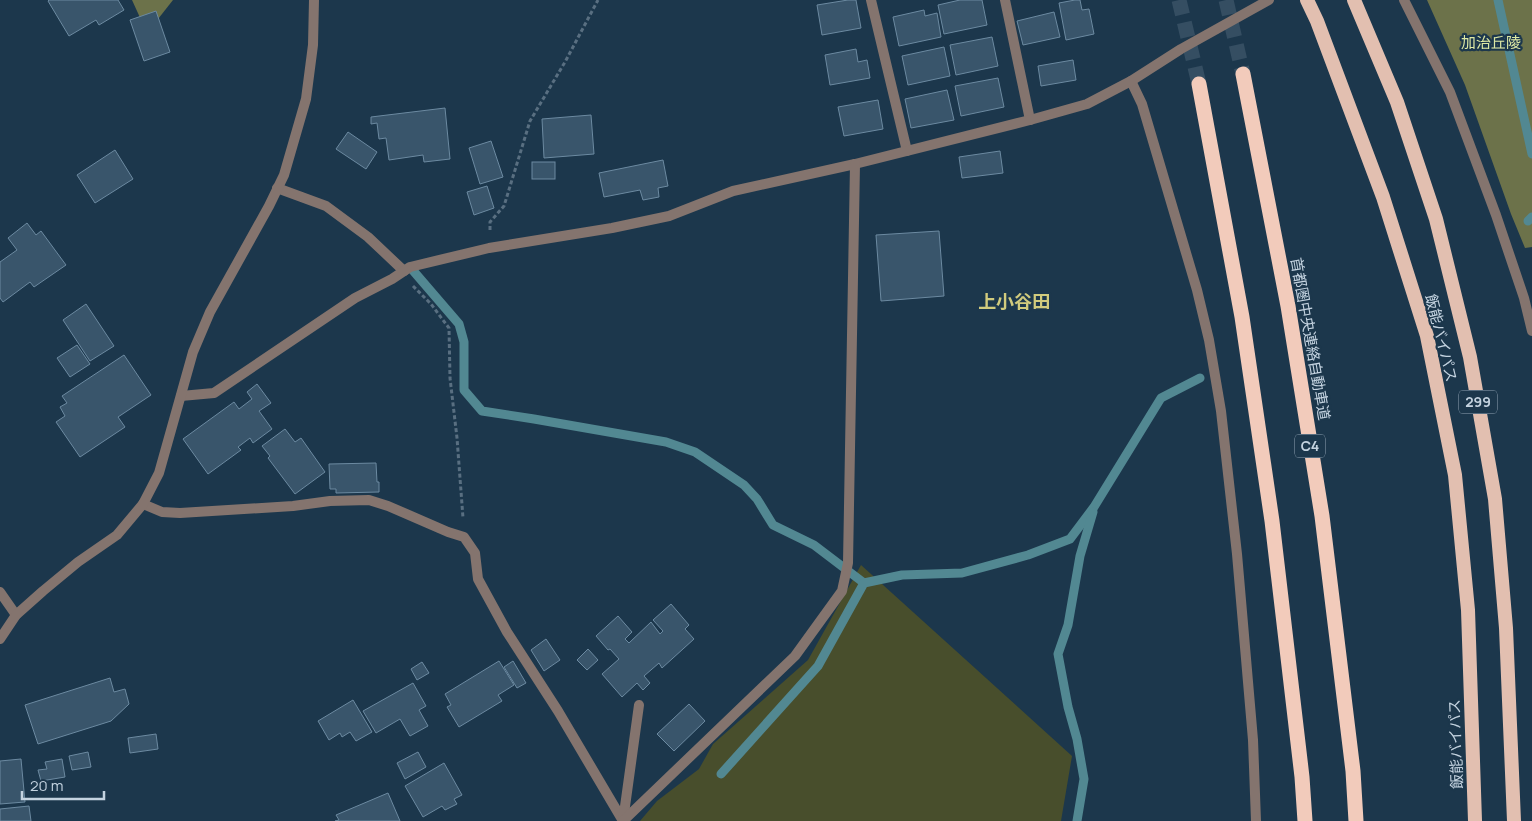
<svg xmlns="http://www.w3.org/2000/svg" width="1532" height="821" font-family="Manrope,'Noto Sans JP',sans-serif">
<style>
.green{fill:#484e2c}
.forest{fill:#6c724a}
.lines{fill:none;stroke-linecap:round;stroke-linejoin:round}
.stream{stroke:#528892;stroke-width:9}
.building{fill:#39556b;stroke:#6c8aa1}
.motorway-tunnel{stroke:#354e62;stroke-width:15;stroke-dasharray:15 8;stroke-linecap:butt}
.path{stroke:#596f81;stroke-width:3;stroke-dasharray:4 2.5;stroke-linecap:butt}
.service{stroke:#84746e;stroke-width:10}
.minor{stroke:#84746e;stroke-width:10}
.tertiary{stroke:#84746e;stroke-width:10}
.trunk{stroke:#e2bfb0;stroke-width:14}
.motorway{stroke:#f2cbbb;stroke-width:15}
.labels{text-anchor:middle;stroke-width:4.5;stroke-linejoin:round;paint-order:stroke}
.shield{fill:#1c374c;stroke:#92a4b4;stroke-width:1}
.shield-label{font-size:14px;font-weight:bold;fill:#c4d3e0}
.park-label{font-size:15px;fill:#dde8a4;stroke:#1c374c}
.street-label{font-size:15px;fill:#c4d3e0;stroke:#1c374c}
.quarter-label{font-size:18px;font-weight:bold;fill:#d1cb7d;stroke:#1c374c}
</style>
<rect width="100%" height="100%" fill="#1c374c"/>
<!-- green -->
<path class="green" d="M861,565L1072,756L1061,821H640L657,801L699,769L713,744L808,660Z"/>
<!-- forest -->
<g class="forest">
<path d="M132,0H173L147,33Z"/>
<path d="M1427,0H1532V247L1525,248L1511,214L1465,85Z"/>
</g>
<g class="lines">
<!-- stream -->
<g class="stream">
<path d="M1498,0L1532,154"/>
<path d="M1528,221L1532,217"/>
<path d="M410,267L459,324L464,342V390L482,411L534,419L666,442L695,452L744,485L757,499L773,525L814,545L864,583"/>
<path d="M721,774L818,666L864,583L902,575L962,573L1028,555L1070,539L1094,507L1161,398L1200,378"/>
<path d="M1077,821L1084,779L1077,739L1068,707L1058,654L1068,625L1080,556L1093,512"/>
</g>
</g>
<!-- building -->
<g class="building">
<path d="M49,0H118L124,10L99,25L96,20L69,36L48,1Z"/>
<path d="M848,0H856L861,28L822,35L817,5Z"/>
<path d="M960,0H982L987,25L944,34L938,5Z"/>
<path d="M1075,0H1080L1082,10L1089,9L1094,34L1066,40L1059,3Z"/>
<path d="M924,10L925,16L937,13L941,37L899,46L893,17Z"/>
<path d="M156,11L170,52L144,61L130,20Z"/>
<path d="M1054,12L1060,37L1023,45L1017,21Z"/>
<path d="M992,37L998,66L956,75L950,45Z"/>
<path d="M944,47L950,76L908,85L902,56Z"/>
<path d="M856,49L858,62L867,60L870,78L830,85L825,55Z"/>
<path d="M1073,60L1076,80L1041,86L1038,66Z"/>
<path d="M998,78L1004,107L961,116L955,86Z"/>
<path d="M947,90L954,120L911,128L905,99Z"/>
<path d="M878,100L883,129L844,136L838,107Z"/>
<path d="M445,108L450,159L424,162L423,155L389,160L386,138L379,139L377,123L371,124V117Z"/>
<path d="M591,115L594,154L544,158L542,119Z"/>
<path d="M348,132L377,152L366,169L336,149Z"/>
<path d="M491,141L503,177L480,184L469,148Z"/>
<path d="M115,150L133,179L95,203L77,175Z"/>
<path d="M1000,151L1003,173L962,178L959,157Z"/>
<path d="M663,160L668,186L658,188L659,197L643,200L640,190L604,197L599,173Z"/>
<rect x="532" y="162" width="23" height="17"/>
<path d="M487,186L494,208L474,215L467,192Z"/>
<path d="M27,223L36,235L41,231L66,265L34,287L30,282L3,302L0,298V262L17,250L8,238Z"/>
<path d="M939,231L944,296L881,301L876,235Z"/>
<path d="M86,304L114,346L90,361L63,320Z"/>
<path d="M77,345L90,364L70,377L57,358Z"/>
<path d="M124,355L151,395L118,417L125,427L80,457L56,422L65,416L60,407L67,403L62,396Z"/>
<path d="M257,384L271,403L259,411L272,429L253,443L250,438L238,447L241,450L208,474L183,439L234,402L239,409L252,399L247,392Z"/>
<path d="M285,429L295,442L301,438L325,472L295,494L268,458L270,456L262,446Z"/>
<path d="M376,463L377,482H379V492L336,493V489H330L329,464Z"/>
<path d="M671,604L689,625L685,629L694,639L662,668L659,663L644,676L650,683L643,690L637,683L622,697L602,674L619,659L610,649L608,650L596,636L618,616L632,632L625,639L629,643L651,622L660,634L663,631L653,620Z"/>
<path d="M546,639L560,660L544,671L531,650Z"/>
<path d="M588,649L598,660L587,670L577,660Z"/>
<path d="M499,661L514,685L498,695L502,701L459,727L447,707L451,705L445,694Z"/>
<path d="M513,661L526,683L517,688L504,667Z"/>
<path d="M422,662L429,673L417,680L411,669Z"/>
<path d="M110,678L114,692L125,689L129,704L111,721L38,744L25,705Z"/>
<path d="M413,683L426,706L419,710L428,726L410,736L400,719L376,733L363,711Z"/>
<path d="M353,700L372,732L356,741L350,732L342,737L340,733L329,740L318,721Z"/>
<path d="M689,704L705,721L674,751L657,734Z"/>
<path d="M156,734L158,749L130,753L128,738Z"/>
<path d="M88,752L91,767L72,770L69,756Z"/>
<path d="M418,752L426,767L405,779L397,763Z"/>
<path d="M21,759L25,802L0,804V761Z"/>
<path d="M62,759L65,777L41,781L38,770L47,769L45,762Z"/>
<path d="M444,763L462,795L454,799L457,804L445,810L442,806L423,817L405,786Z"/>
<path d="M388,793L400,821H335L339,820L336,815Z"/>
<path d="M29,806L31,821H0V809Z"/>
</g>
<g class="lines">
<!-- motorway-tunnel -->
<g class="motorway-tunnel">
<path d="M1179,0L1199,84"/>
<path d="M1226,0L1243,74"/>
</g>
<!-- path -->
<g class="path">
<path d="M490,230V222L504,206L530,121L565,62L598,0"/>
<path d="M413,286L431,304L449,328L450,378L457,438L463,518"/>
</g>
<!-- service -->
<g class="service">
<path d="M277,188L326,206L368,237L404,271"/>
<path d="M143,504L162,512L180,513L293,506L330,501L369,500L388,506L448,532L464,537L475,553L478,579L507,632L558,711L623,821"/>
<path d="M0,592L16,615"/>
<path d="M623,821L639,705"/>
</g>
<!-- minor -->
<g class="minor">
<path d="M871,0L907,151"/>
<path d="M1005,0L1030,120"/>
<path d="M1404,0L1450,92L1496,215L1524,298L1532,331"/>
<path d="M1131,81L1142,104L1197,290L1209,340L1221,411L1237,554L1253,740L1256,821"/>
<path d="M181,396L214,393L355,298L392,279L410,267L489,248L612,228L669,216L733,191L855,164L1030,120L1087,104L1131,81L1181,49L1269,0"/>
<path d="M623,821L795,656L842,591L848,563L855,164"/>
</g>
<!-- tertiary -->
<path class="tertiary" d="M0,639L16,615L43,591L78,562L117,535L143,504L159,473L193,352L210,312L269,206L284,175L306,99L313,45L314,0"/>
<!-- trunk -->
<g class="trunk">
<path d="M1307,0L1317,21L1383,197L1427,336L1455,475L1468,610L1475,821"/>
<path d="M1354,0L1397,102L1436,219L1470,357L1495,499L1506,628L1514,821"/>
</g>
<!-- motorway -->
<g class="motorway">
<path d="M1243,74L1288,306L1322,516L1353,771L1356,821"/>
<path d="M1199,84L1242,317L1272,521L1302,777L1305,821"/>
</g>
</g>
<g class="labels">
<!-- shield labels -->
<g class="shield">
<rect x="1459" y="390.5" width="38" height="23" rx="4"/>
<rect x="1295" y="434.5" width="30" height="23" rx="4"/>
</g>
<g class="shield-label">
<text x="1478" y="407">299</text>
<text x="1310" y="451">C4</text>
</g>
<!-- park labels -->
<g class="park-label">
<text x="1491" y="48">加治丘陵</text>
</g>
<!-- street labels -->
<g class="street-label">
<text transform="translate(1441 338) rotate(76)" y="5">飯能バイパス</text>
<text transform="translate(1310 339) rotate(80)" y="5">首都圏中央連絡自動車道</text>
<text transform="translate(1456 744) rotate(-92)" y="5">飯能バイパス</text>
</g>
<!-- quarter labels -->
<g class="quarter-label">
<text x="1014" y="308">上小谷田</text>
</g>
</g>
<!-- scale -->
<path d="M22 791v8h82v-8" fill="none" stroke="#c4d3e0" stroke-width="2.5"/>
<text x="30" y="791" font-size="15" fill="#c4d3e0" stroke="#1c374c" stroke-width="4" paint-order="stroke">20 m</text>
</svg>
